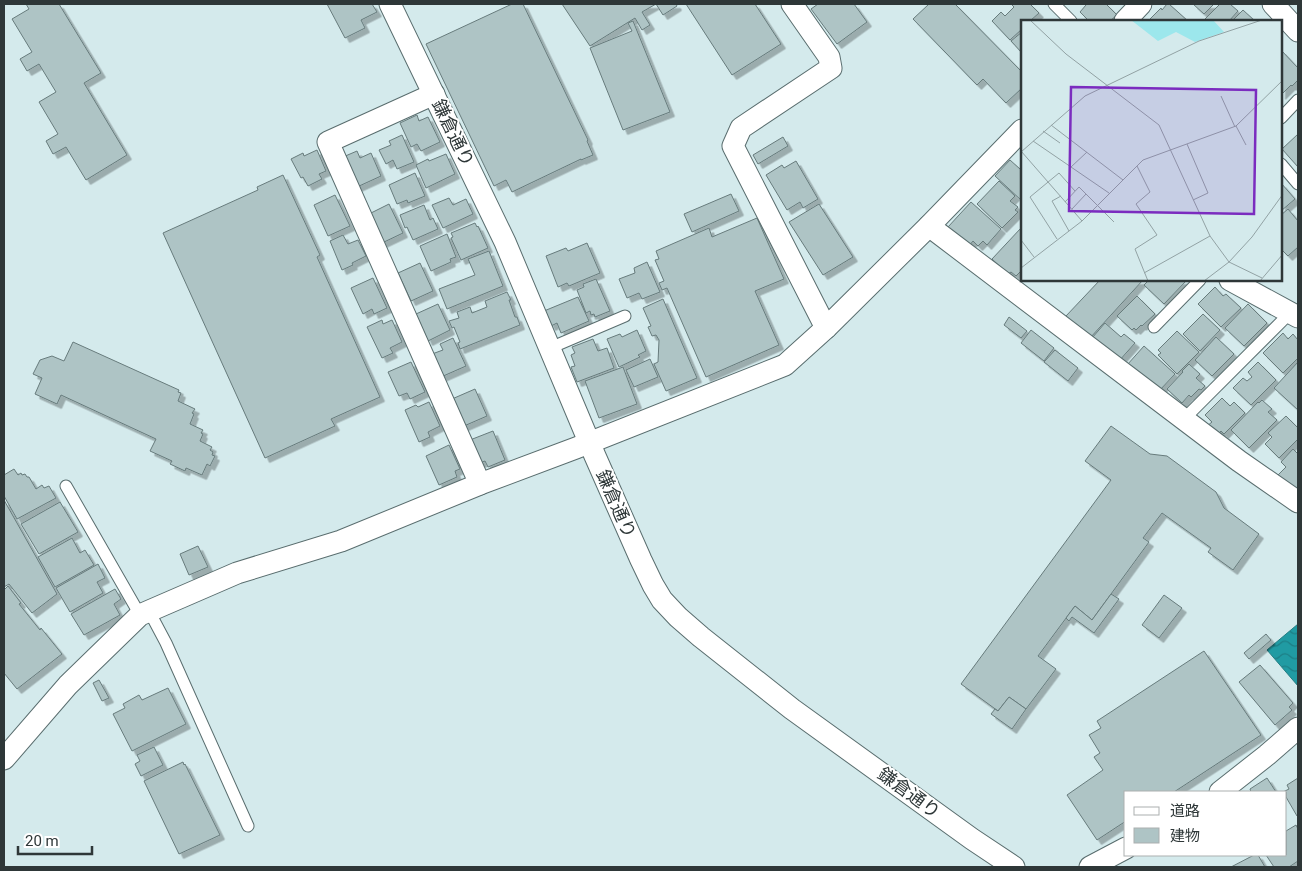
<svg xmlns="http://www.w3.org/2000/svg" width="1302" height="871" font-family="Roboto,'Noto Sans JP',sans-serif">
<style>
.water{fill:url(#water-waves);stroke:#247d83}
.building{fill:#aec4c5;stroke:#677b7c;filter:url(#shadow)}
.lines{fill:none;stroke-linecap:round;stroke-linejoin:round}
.service-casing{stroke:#596d6e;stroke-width:13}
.minor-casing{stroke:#596d6e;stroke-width:23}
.service{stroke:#fff;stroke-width:11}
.minor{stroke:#fff;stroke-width:21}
.labels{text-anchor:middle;stroke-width:4;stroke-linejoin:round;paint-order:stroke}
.street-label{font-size:18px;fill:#2e3738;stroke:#fff}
.inset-road{fill:none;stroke:#92a2a4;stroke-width:1}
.view{fill:#7b2cbf;fill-opacity:0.15;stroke:#7b2cbf;stroke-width:2.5}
.inset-edge{fill:none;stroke:#2e3738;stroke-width:2.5}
</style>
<defs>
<pattern id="water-waves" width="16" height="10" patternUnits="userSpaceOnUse" patternTransform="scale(1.25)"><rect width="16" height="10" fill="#209ba3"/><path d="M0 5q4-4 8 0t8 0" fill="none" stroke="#1c7f86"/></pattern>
<filter id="shadow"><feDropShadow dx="4.5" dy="4.5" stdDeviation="0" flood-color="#0004"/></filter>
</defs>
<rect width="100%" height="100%" fill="#d4eaec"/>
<!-- water -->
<path class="water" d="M1298,624V686L1267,650Z"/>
<!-- building -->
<g class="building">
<path d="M26,4H59L101,73L84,83L127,155L86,180L66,147L53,154L46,141L58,134L39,102L56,92L39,64L27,71L20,59L32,52L12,19L29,9Z"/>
<path d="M327,4H372L377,12L361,20L365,28L345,38Z"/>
<path d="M512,4H523L588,140L587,141L593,155L581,160V159L512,192L506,180L494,186L426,44Z"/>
<path d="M562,4H656L642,12L650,25L642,30L635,18L590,46Z"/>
<path d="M656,4H676L677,6L663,15Z"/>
<path d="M686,4H755L781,44L732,75Z"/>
<path d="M818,4H854L867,22L837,44L811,9Z"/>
<path d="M929,4H955L1022,72V88L1006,103L983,79L977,85L913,19Z"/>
<path d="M1013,4H1030L1039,13L1030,21H1022V29L1010,40L992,21L1001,12L1005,16L1014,7L1012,5Z"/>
<path d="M1085,4H1106L1117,15L1110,21H1089L1080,12L1086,5Z"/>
<path d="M1167,4H1169L1188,21H1148L1161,8L1162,10Z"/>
<path d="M1193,4H1214L1204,14Z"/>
<path d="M1220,4H1230L1238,11L1229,21H1206L1204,20Z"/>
<path d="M1243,10L1255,21H1232Z"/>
<path d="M633,21L670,112L623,130L590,48L632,31L628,23Z"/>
<path d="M1022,32V53L1011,41Z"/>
<path d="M1281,50L1298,68V80L1292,86L1291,85L1281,95Z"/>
<path d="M417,115L419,121L428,117L440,142L421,151L417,144L411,147L400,123Z"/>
<path d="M1298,134V167L1282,149Z"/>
<path d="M402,135L414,162L397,169L393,160L386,164L379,150L391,145L389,141Z"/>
<path d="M783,137L788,146L758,164L753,155Z"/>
<path d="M317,150L326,171L319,174L322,179L308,186L303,177L301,178L291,159L303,153L304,156Z"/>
<path d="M357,151L360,158L371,153L381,176L357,187L343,157Z"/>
<path d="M446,154L455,174L426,188L416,165L428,159L429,161Z"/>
<path d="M1010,160L1020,169L1022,167V201L995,176Z"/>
<path d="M796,161L818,199L803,208L800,202L787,210L766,175L782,165L784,168Z"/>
<path d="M415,173L425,196L408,203L407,200L397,204L389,185Z"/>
<path d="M283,175L320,255L317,257L380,397L331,419L335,426L265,458L163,233L258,190L257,187Z"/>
<path d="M999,181L1015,196L1010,201L1018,207L1015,210L1018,212L1002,228L977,204Z"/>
<path d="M1281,183L1295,199L1281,211Z"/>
<path d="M731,194L739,211L692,232L684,214Z"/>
<path d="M335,195L350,226L328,236L314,205Z"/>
<path d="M449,198L453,205L466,199L473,214L443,228L432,205Z"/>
<path d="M971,202L1001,229L987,245L983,241L978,246L973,241L969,246L948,227Z"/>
<path d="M389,204L403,233L382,243L369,214Z"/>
<path d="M819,204L853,257L823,275L789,222Z"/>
<path d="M424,205L430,220L433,218L438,229L413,240L407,227L405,228L400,215Z"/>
<path d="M1288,209L1298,221V247L1288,256L1281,249V215Z"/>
<path d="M757,218L784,279L755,291L779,345L706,377L667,288L662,290L659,283L664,281L655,260L659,259L656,251L709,228L712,237Z"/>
<path d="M475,223L477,227L478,226L488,248L461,260L451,238L453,237L451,233Z"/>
<path d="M1021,228L1022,229V270L1016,276L1011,272L1008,274L992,259Z"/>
<path d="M447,234L456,257L450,259L451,262L431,271L420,246Z"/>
<path d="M343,235L348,244L358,240L366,256L352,263L353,265L342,270L330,241Z"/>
<path d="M587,243L600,273L569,286L567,283L558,287L546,256L566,248L568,251Z"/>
<path d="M489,251L503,286L447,309L439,289L475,275L468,259Z"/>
<path d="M647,262L660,292L642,299L639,293L627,298L619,279L635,273L634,268Z"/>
<path d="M420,263L433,291L411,301L398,273Z"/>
<path d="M373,278L387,308L374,314L372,309L363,314L351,288Z"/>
<path d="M596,279L610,311L595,317L594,314L591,315L590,311L586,313L577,290L584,287L583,284Z"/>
<path d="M1100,280H1143L1090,338L1066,316Z"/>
<path d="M1149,280H1187L1164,304L1144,285Z"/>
<path d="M1215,287L1223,296L1226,294L1241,308L1221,327L1198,304Z"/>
<path d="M507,292L511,300H509L515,317H517L520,325L460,349L458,343L460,342L454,327L452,328L449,321L459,318L457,312L470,307L472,313L487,307L485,301Z"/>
<path d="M1137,296L1155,314L1142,326L1141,325L1136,330L1134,328L1132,330L1117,316Z"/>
<path d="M578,297L589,321L561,333L557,323L551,326L544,311Z"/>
<path d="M663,299L697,378L666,391L654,364L658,362L659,340L656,335L652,336L648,327L651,326L643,308Z"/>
<path d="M438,304L450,330L428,341L416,314Z"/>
<path d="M1248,304L1267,323L1244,346L1225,328Z"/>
<path d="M1203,314L1220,330L1200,351L1183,334Z"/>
<path d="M1009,317L1027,331L1021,338L1004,325Z"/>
<path d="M382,320L383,324L392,320L402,342L390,348L393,353L382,358L367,327Z"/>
<path d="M1105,323L1121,337L1124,334L1135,343L1119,361L1092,338Z"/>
<path d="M637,330L646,351L638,355L640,357L619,367L607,339L620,334L622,337Z"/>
<path d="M1031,330L1054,348L1044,361L1021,343Z"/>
<path d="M1177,331L1199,352L1177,374L1158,355L1161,353L1158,350Z"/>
<path d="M1283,333L1288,339L1293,334L1298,340V358L1283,373L1263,353Z"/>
<path d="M1216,337L1234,354L1212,376L1195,360Z"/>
<path d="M453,338L466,366L441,377L432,354L443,350L440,344Z"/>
<path d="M593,339L598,351L607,348L614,368L577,382L571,367L575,366L571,355L575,353L572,347Z"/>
<path d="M73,342L179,390L178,392L181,393L178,401L195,409L192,413L194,414L190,424L203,430L201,433L203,434L200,441L212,447L210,450L213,452L212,455L215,456L210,466L207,464L202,475L186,468L185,471L170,464L172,461L150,451L156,439L61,395L57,404L35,394L42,378L33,374L40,360L52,356L64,361Z"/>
<path d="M1144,346L1175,374L1159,391L1127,365Z"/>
<path d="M1055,350L1078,368L1068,381L1044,362Z"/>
<path d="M650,359L658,377L634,387L626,370Z"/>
<path d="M411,362L425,392L410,399L407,393L399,396L388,372Z"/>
<path d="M1258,362L1276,380L1251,405L1233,388L1243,378L1247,381L1252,377L1248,372Z"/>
<path d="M1298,362V410L1274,388Z"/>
<path d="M1189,364L1200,374L1196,378L1205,386L1201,390L1199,389L1191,397L1189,395L1182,403L1167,389L1183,372L1182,371Z"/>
<path d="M623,367L637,404L599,418L585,381Z"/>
<path d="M475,389L487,416L464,426L452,399Z"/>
<path d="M1222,398L1230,406L1234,402L1245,413L1224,434L1221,431L1217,435L1207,426L1212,422L1205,415Z"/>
<path d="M1262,400L1272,409L1268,412L1277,420L1249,448L1231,430L1258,402L1259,403Z"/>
<path d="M429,402L440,426L428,432L430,437L419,442L405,410L416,405L418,407Z"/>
<path d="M1286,416L1298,428V439L1279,458L1265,444L1272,437L1268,433Z"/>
<path d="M1111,426L1150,454L1167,456L1216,492L1224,508L1259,534L1233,570L1208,552L1211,548L1162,513L1143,538L1149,542L1092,620L1075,606L1038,656L1056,669L1026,709L1009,697L998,711L961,684L1111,480L1085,461Z"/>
<path d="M493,431L505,460L488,467L485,461L480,463L470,440Z"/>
<path d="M449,445L460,469L455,471L457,477L439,485L426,456Z"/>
<path d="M1293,449L1298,454V493L1277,476L1286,467L1281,462Z"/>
<path d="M14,469L18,475L21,473L22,475L25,474L27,477H29L36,489L42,485L44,488L49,486L56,498L17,519L4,496V475Z"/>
<path d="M4,500L57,594L32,613L9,584L4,587Z"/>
<path d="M60,502L78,532L39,554L21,524Z"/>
<path d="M72,538L80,553L85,550L94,565L55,587L38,557Z"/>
<path d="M198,546L208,567L189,575L180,554Z"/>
<path d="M98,564L105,578L97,582L103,593L70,612L56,588Z"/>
<path d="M8,586L21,603L19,604L40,630L41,628L62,654L17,689L4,673V590Z"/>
<path d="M115,589L121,599L114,604L120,615L84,635L71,614Z"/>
<path d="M1111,594L1119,599L1094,633L1072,617L1069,621L1066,618L1075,606L1092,620Z"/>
<path d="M1164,595L1182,608L1159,638L1142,625Z"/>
<path d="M1266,634L1271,640L1249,659L1244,653Z"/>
<path d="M1204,651L1261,735L1174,792H1126V821L1097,840L1067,795L1103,770L1094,757L1100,753L1089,735L1101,728L1097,721Z"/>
<path d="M1260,665L1293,703L1289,707L1292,710L1275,725L1239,682Z"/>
<path d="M99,680L109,698L102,701L93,683Z"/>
<path d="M168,688L186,724L132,751L113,714L125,708L123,704L139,695L142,700Z"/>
<path d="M1009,697L1026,709L1012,729L991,714L995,709L998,711Z"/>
<path d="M154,747L163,765L141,776L135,764L140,761L137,755Z"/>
<path d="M183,762L184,765L185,764L220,835L179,854L144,781Z"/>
<path d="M1267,778L1276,792H1251L1250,789Z"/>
<path d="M1298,778V816H1297L1286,797V792H1283L1289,789L1287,785Z"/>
<path d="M1296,825L1298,829V861L1289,867H1274L1266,855H1286V831Z"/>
<path d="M1254,855H1258L1265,867H1231Z"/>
</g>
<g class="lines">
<!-- service casing -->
<g class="service-casing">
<g id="service">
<path d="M1054,4L1071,21"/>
<path d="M1281,118L1298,100"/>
<path d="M1281,164L1298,184"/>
<path d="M1154,327L1200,280"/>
<path d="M550,348L625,316"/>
<path d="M1184,419L1291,312"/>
<path d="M66,486L140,615"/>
<path d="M149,611L166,643L248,826"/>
</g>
</g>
<!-- minor casing -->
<g class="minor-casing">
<g id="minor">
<path d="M390,4L505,242L595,456L641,560L653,585L662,600L678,617L701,637L792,709L972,839L1014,867"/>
<path d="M792,4L829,57L831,68L741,128L733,146L826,328"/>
<path d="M1273,4L1298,31"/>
<path d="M1125,21L1141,4"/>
<path d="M434,94L328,142L480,484"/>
<path d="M929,226L1239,461L1298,502"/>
<path d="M1230,280L1298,317"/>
<path d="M4,759L68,685L140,615L237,573L341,541L480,484L576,448L785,365L826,328L929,226L1022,130"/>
<path d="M1220,792L1267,755L1298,728"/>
<path d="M1090,867L1126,848"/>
</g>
</g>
<!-- service -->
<use href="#service" class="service"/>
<!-- minor -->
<use href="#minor" class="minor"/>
</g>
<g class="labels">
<!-- street labels -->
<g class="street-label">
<text transform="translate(453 133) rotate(64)" y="6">鎌倉通り</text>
<text transform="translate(616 504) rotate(66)" y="6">鎌倉通り</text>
<text transform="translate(909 793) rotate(36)" y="6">鎌倉通り</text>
</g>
</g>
<!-- overview -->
<g transform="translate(1021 20)">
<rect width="261" height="261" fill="#d4eaec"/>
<path d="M110,0H192L203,12L174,22L155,12L137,21Z" fill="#9ce7ec"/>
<path class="inset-road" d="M9,0L45,34L138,105L189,216L208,242L241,258M200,76L214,107M30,105L102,160M215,106L225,125M22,111L39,123M12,121L88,173M166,124L187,173L172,180M0,131L61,201M0,132L64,76L178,21L241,0M116,146L129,172L115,184L136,215L114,229L127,261M50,147L66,132M40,176L31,181L48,211M44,182L58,167L93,202M51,189L65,174M36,219L9,177L38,153L54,171M0,220L13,237M0,248L61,201L122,140L215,106L262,60M123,253L189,216M183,261L208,242L231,217L262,174M239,261L262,234"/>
<path class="view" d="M50,67L235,70L233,194L48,191Z"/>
<rect width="261" height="261" class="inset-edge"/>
</g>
<!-- border -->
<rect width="1302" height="871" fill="none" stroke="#2e3738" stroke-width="10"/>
<!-- legend -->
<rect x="1124" y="791" width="162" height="65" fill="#ffffff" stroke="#abafaf"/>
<rect x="1134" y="807" width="25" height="8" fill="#ffffff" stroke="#abafaf"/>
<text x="1170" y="816" font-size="15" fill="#2e3738">道路</text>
<rect x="1134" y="828" width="25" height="15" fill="#aec4c5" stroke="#abafaf"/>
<text x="1170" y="841" font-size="15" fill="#2e3738">建物</text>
<!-- scale -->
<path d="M18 846v8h74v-8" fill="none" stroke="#2e3738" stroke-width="2.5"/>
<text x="25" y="846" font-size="15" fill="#2e3738" stroke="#ffffff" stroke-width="4" paint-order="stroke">20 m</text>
</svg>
